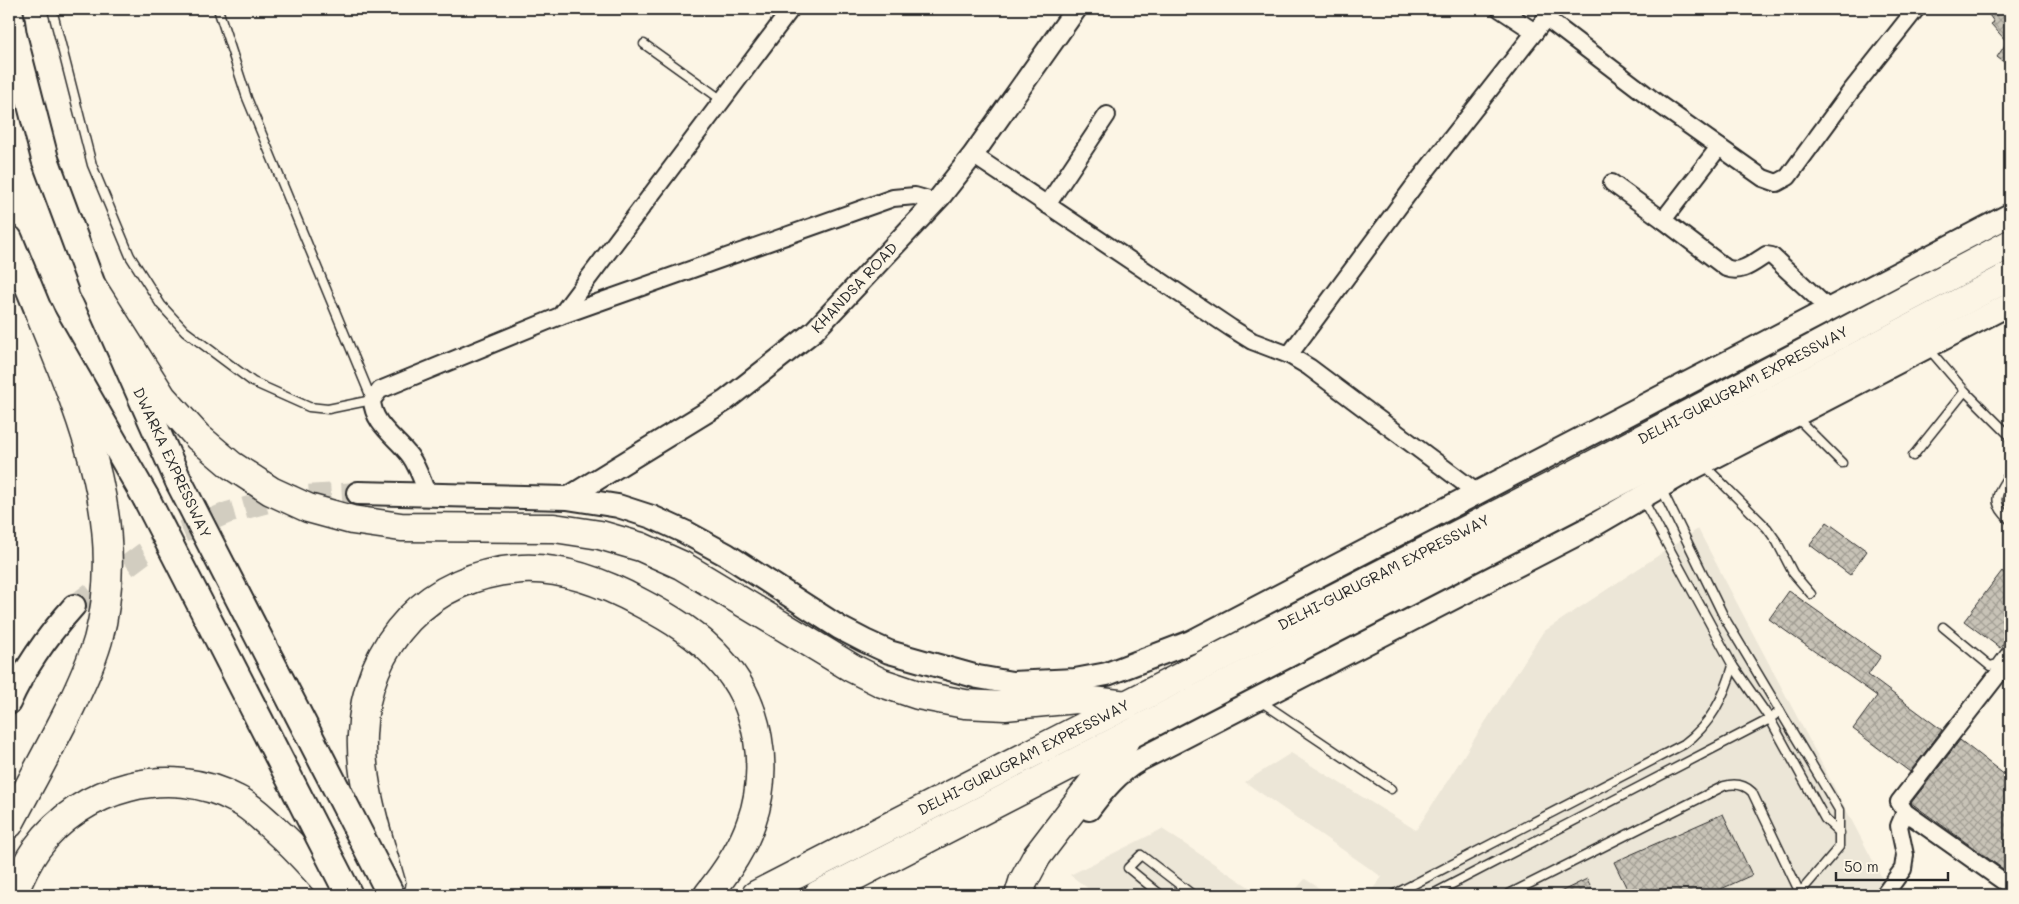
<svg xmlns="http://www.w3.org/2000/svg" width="2019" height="904" font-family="Mali,sans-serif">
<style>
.built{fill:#ece6d7}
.building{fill:url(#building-cross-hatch);stroke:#2b2b2b}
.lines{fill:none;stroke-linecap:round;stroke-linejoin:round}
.secondary-tunnel{stroke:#d2cdc0;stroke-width:22;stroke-dasharray:22 11;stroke-linecap:butt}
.service-casing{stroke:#2b2b2b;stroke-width:11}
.minor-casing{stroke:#2b2b2b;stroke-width:20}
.tertiary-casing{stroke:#2b2b2b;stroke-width:24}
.secondary-casing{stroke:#2b2b2b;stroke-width:26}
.trunk-casing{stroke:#2b2b2b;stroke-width:30}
.motorway-casing{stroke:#2b2b2b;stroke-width:31}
.service{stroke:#fcf5e5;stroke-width:8}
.minor{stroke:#fcf5e5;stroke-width:16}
.tertiary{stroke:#fcf5e5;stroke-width:20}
.secondary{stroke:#fcf5e5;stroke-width:22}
.trunk{stroke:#fcf5e5;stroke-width:26}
.motorway{stroke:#fcf5e5;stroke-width:28}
.trunk-bridge-casing{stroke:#2b2b2b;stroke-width:30;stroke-linecap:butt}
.trunk-bridge{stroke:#fcf5e5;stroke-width:26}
.labels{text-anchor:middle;stroke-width:5;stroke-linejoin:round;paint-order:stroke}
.street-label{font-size:15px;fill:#2b2b2b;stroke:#fcf5e5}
</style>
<defs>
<pattern id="building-cross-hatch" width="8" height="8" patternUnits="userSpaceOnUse" patternTransform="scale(1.25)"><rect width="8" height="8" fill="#c8c3b7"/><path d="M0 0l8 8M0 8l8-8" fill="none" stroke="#a39f95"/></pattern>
</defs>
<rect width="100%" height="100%" fill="#fcf5e5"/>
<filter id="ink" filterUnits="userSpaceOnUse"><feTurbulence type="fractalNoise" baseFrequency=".02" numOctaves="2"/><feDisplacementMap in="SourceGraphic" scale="10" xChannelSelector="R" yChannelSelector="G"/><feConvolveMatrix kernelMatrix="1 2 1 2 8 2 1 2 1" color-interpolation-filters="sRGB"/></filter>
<g filter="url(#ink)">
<!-- built -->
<g class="built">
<path d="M1698,529L1891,895H1368L1382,877L1245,782L1291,753L1416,830L1543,632Z"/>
<path d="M1162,829L1261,895H1097L1070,875Z"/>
<path d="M1305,879L1330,895H1291Z"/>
</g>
<!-- building -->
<g class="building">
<path d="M1985,9H2010V67L1997,57L2007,42L1991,24L1994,22Z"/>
<path d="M1827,522L1867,551L1850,575L1810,545Z"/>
<path d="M2002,571L2010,578V634L2000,648L1964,621Z"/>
<path d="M1789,591L1881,656L1868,675L1942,730L1910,772L1853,729L1877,696L1769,619Z"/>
<path d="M1960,740L2010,779V874L1911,803Z"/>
<path d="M1723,814L1752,875L1708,895H1630L1614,862Z"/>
<path d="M1587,879L1595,895H1554Z"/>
</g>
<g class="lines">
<!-- secondary-tunnel -->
<path class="secondary-tunnel" d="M74,606L143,554L178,534L227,513L286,497L358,493"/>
<!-- service casing -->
<g class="service-casing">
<g id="service">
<path d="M52,9L92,165L130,256L161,305L185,331L253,382L309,407L328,409L372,400L247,98L218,9"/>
<path d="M644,44L722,100"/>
<path d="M1928,348L1965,391L2010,436"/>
<path d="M1796,417L1842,463"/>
<path d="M1913,456L1965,391"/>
<path d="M1705,466L1767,528L1777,542L1793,573L1811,594"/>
<path d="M2010,473C1998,493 1989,501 2010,520"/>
<path d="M1661,488L1724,617L1839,810V847L1798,895"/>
<path d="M1943,627L1990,666L1997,664L2010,646"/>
<path d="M1733,666L1770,719L1825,819L1840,833"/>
<path d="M1260,701L1391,789"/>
<path d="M1161,895L1128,868L1141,855L1193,895"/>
<path d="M1393,895L1684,744C1711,724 1724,697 1733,666L1643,500"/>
<path d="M1431,895L1770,719L1780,711"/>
<path d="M1507,895L1724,786C1735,783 1744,784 1752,792L1800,893"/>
</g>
</g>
<!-- minor casing -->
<g class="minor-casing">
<g id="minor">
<path d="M1500,9L1535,32"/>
<path d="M1546,18L1660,105L1763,178L1777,183L1788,177L1851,91L1916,9"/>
<path d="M1719,147L1663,220L1726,268C1742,274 1753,263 1766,255L1772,256L1829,309"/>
<path d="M973,155L1231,328L1252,341L1289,355L1309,367L1476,492"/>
<path d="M1612,183L1663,220"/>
<path d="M1047,205L1107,115"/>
<path d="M560,316L791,9"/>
<path d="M1289,355L1414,186L1553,9"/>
<path d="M428,495C423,483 418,467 410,456C396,437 373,425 372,400L380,390L560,316L893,198L915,196L936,202"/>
<path d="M2010,659L1899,802L1905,812L2010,886"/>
<path d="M1884,895L1903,869L1905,855L1899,826L1905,812"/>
</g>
</g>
<!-- tertiary casing -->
<g class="tertiary-casing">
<g id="tertiary">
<path id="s1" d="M567,498L725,401L814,331L940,197L973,155L1076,9"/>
</g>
</g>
<!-- secondary casing -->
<g class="secondary-casing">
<g id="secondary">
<path d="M358,493L567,498L618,506L652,517L685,532L727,555L840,628L865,641L889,652L978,677L1012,683L1075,680L1107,674L1191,642L2010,215"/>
<path d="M9,703C25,667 48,635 74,606"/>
<path d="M1089,809C1103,790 1118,772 1139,760L1589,528L1687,471L2010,304"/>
</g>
</g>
<!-- trunk casing -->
<g class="trunk-casing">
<g id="trunk">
<path d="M9,9L13,35L45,159L93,288L179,482"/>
<path d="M9,239L39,312L146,498"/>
</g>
</g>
<!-- motorway casing -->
<g class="motorway-casing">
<g id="motorway">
<path d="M93,288L162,397L198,437L231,465L271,491L308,508L352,520L401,527L554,528L600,535L641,547L681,565L852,668L882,683L918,695L965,704L1005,706L1076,699L1127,705"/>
<path d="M9,824C29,786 50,748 69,710C80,687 91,664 98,640C129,525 82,417 39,312"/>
<path d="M391,883C378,837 360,783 362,735C365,643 430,574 522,569C562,567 606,584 641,603C670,618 698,635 720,660C760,703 770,769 751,823C742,850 725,874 708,895"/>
<path d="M13,895C19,879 27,862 37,848C81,787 170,763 236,799C249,805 259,815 269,824C294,846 316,870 337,895"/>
<path id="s2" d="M756,895L1572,476L2010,244"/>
<path d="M818,895L1578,503L2010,276"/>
<path d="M1019,895L1023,882L1037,856L1124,742"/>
</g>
</g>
<!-- service -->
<use href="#service" class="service"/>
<!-- minor -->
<use href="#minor" class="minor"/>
<!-- tertiary -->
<use href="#tertiary" class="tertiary"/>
<!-- secondary -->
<use href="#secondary" class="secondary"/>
<!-- trunk -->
<use href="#trunk" class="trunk"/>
<!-- motorway -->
<use href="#motorway" class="motorway"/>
<!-- trunk-bridge casing -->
<g class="trunk-bridge-casing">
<g id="trunk-bridge">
<path d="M179,482L391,895"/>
<path d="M146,498L349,895"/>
</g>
</g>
<!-- trunk-bridge -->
<use href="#trunk-bridge" class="trunk-bridge"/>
</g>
</g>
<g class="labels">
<!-- street labels -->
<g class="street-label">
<text dy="5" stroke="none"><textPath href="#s1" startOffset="358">KHANDSA ROAD</textPath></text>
<text dy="5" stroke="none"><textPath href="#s2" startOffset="1111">DELHI-GURUGRAM EXPRESSWAY</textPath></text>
<text transform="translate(172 463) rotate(65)" y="5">DWARKA EXPRESSWAY</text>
<text dy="5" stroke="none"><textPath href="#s2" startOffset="706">DELHI-GURUGRAM EXPRESSWAY</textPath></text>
<text dy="5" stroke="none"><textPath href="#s2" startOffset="301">DELHI-GURUGRAM EXPRESSWAY</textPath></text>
</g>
</g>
<!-- margin -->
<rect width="2019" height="904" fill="none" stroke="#fcf5e5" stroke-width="30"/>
<rect x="15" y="15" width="1989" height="874" fill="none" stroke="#2b2b2b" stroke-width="2" filter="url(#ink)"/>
<!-- scale -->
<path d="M1836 872v8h112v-8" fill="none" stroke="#2b2b2b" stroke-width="2.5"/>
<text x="1844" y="872" font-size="15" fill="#2b2b2b" stroke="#fcf5e5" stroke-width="4" paint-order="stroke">50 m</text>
</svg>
